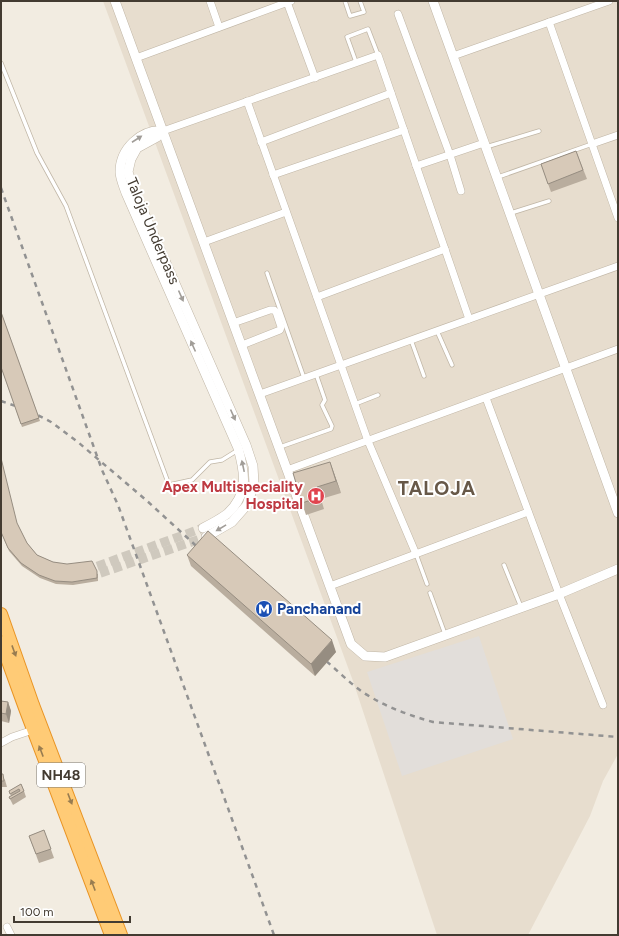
<svg xmlns="http://www.w3.org/2000/svg" width="619" height="936" font-family="Figtree,sans-serif">
<style>
.residential{fill:#e7ddce}
.parking{fill:#e2deda}
.lines{fill:none;stroke-linecap:round;stroke-linejoin:round}
.tertiary-tunnel{stroke:#cfc9be;stroke-width:9;stroke-dasharray:9 4.5;stroke-linecap:butt}
.service-casing{stroke:#c0b6a6;stroke-width:5}
.minor-casing{stroke:#c0b6a6;stroke-width:8}
.tertiary-casing{stroke:#c0b6a6;stroke-width:10}
.trunk-casing{stroke:#e99424;stroke-width:14}
.service{stroke:#fff;stroke-width:3.5}
.minor{stroke:#fff;stroke-width:7}
.tertiary{stroke:#fff;stroke-width:9}
.trunk{stroke:#ffcb76;stroke-width:12}
.rail{stroke:#929292;stroke-width:2.5;stroke-dasharray:5 5;stroke-linecap:butt}
.wall{fill:#b9ad9e}
.shaded-wall{fill:#968d81}
.building{fill:#d7c9b8;stroke:#968d81}
.oneway{fill:#a19d98}
.oneway2{fill:#987c50}
.labels{text-anchor:middle;stroke-width:4;stroke-linejoin:round;paint-order:stroke}
.shield{fill:#fff;stroke:#7b766f;stroke-width:1}
.shield-label{font-size:14px;font-weight:bold;fill:#433b31}
.street-label{font-size:15px;fill:#433b31;stroke:#fff}
.health-label{font-size:15px;font-weight:bold;fill:#be3a42;stroke:#fff;text-anchor:end}
.transit-label{font-size:15px;font-weight:bold;fill:#164399;stroke:#fff;text-anchor:start}
.district-label{font-size:19px;font-weight:bold;letter-spacing:1px;fill:#675848;stroke:#fff}
</style>
<rect width="100%" height="100%" fill="#f2ece1"/>
<!-- residential -->
<path class="residential" d="M103,1H618V754L603,781L590,816L528,935H437L353,681Z"/>
<!-- parking -->
<path class="parking" d="M479,636L513,739L402,776L367,672Z"/>
<g class="lines">
<!-- tertiary-tunnel -->
<g class="tertiary-tunnel">
<path d="M84,569L95,567L203,528"/>
<path d="M87,576L98,574L206,537"/>
</g>
<!-- service casing -->
<g class="service-casing">
<g id="service">
<path d="M345,1L350,16L364,12L360,1"/>
<path d="M356,62L347,37L368,29L378,55"/>
<path d="M1,63L37,153L66,206L169,485L192,480L210,462L222,460L238,450"/>
<path d="M486,147L539,131"/>
<path d="M498,177L592,144"/>
<path d="M511,213L549,201"/>
<path d="M267,273L304,378"/>
<path d="M437,331L452,365"/>
<path d="M411,340L424,376"/>
<path d="M355,404L378,395"/>
<path d="M280,447L331,429L332,426L322,405L325,400L316,374"/>
<path d="M416,554L427,584"/>
<path d="M504,565L521,607"/>
<path d="M430,593L445,634"/>
</g>
</g>
<!-- minor casing -->
<g class="minor-casing">
<g id="minor">
<path d="M210,1L219,27"/>
<path d="M287,2L315,78"/>
<path d="M398,14L450,155L461,191"/>
<path d="M549,22L618,218"/>
<path d="M453,56L609,1"/>
<path d="M136,58L291,1"/>
<path d="M247,101L368,441L416,554"/>
<path d="M163,131L378,55L469,319"/>
<path d="M261,142L391,93"/>
<path d="M592,144L618,135"/>
<path d="M416,166L484,143"/>
<path d="M273,175L404,130"/>
<path d="M204,242L286,212"/>
<path d="M317,297L445,249"/>
<path d="M233,323L270,310H274L276,312L281,327L280,330L242,345"/>
<path d="M260,394L618,266"/>
<path d="M486,398L559,594L603,705"/>
<path d="M287,470L618,349"/>
<path d="M330,586L528,512"/>
<path d="M1,743L12,737L33,730"/>
<path d="M7,927L11,935"/>
</g>
</g>
<!-- tertiary casing -->
<g class="tertiary-casing">
<g id="tertiary">
<path d="M115,1L351,644L365,656L385,657L559,594L618,569"/>
<path d="M433,1L618,513"/>
<path d="M163,131L157,137L137,148L131,159L128,172L134,190L246,445L253,466L254,484L247,505L232,522L206,537"/>
<path d="M163,131C141,129 120,149 120,172C120,178 124,187 126,193L238,448C245,473 249,494 227,514C220,519 211,524 203,528"/>
</g>
</g>
<!-- trunk casing -->
<g class="trunk-casing">
<g id="trunk">
<path d="M1,614L33,705L121,935"/>
<path d="M1,642L25,708L111,935"/>
</g>
</g>
<!-- service -->
<use href="#service" class="service"/>
<!-- minor -->
<use href="#minor" class="minor"/>
<!-- tertiary -->
<use href="#tertiary" class="tertiary"/>
<!-- trunk -->
<use href="#trunk" class="trunk"/>
<!-- rail -->
<g class="rail">
<path d="M1,188L102,470L118,505L274,935"/>
<path d="M1,401L30,411L51,422L79,443L146,500L204,553"/>
<path d="M319,655C334,667 348,682 364,693C386,707 408,715 433,722L618,737"/>
</g>
</g>
<!-- wall -->
<g class="wall">
<path d="M576,151L587,179L551,192L541,164Z"/>
<path d="M1,312L40,421L22,427L1,367Z"/>
<path d="M330,462L341,493L321,499L324,509L306,515L302,503Z"/>
<path d="M18,525L27,543L37,555L53,562L98,574V581L73,585L56,584L40,578L22,566L9,551L1,532Z"/>
<path d="M187,555L336,652L315,676L191,566Z"/>
<path d="M1,701L8,702L11,711L9,723L1,721Z"/>
<path d="M1,774L5,780L7,787H1Z"/>
<path d="M21,784L24,791L26,797L13,805L9,797L11,796L9,791Z"/>
<path d="M44,830L54,858L39,863L29,836Z"/>
</g>
<!-- shaded-wall -->
<g class="shaded-wall">
<path d="M330,462L334,473L341,493L336,481Z"/>
<path d="M332,640L336,652L315,676L311,664Z"/>
<path d="M8,702L11,711L9,723L6,714Z"/>
</g>
<!-- building -->
<g class="building">
<path d="M576,151L583,170L548,184L541,164Z"/>
<path d="M1,312L39,418L21,424L1,367Z"/>
<path d="M1,458L17,523L27,543L37,555L53,562L67,564L92,561L97,571V578L72,582L55,581L39,575L21,563L8,548L1,532Z"/>
<path d="M330,462L336,481L317,487L320,497L302,503L293,473Z"/>
<path d="M208,531L332,640L311,664L187,555Z"/>
<path d="M1,701L8,702L6,714L1,713Z"/>
<path d="M1,774H3L4,781H1Z"/>
<path d="M21,784L24,791L10,799L9,797L20,791L19,789L10,794L9,791Z"/>
<path d="M44,830L51,849L36,854L29,836Z"/>
</g>
<!-- one-way arrows -->
<defs><path id="oneway-solid" d="M-6-.8H1V-3.2L6.5 0L1 3.2V.8H-6Z"/></defs>
<g class="oneway">
<use href="#oneway-solid" transform="translate(137 139) rotate(-33)"/>
<use href="#oneway-solid" transform="translate(181 296) rotate(66)"/>
<use href="#oneway-solid" transform="translate(193 346) rotate(-114)"/>
<use href="#oneway-solid" transform="translate(233 415) rotate(66)"/>
<use href="#oneway-solid" transform="translate(243 466) rotate(-102)"/>
<use href="#oneway-solid" transform="translate(221 528) rotate(149)"/>
</g>
<g class="oneway2">
<use href="#oneway-solid" transform="translate(14 651) rotate(70)"/>
<use href="#oneway-solid" transform="translate(41 751) rotate(-111)"/>
<use href="#oneway-solid" transform="translate(70 799) rotate(69)"/>
<use href="#oneway-solid" transform="translate(93 885) rotate(-111)"/>
</g>
<!-- icons -->
<defs>
<g id="hospital-disc" transform="scale(0.9)"><circle r="9.5" fill="#e0444e" stroke="#fff"/><path d="M-5-5h3v3.5h4V-5h3V5h-3V1.5h-4V5h-3Z" fill="#fff"/></g>
<g id="metro-disc" transform="scale(0.9)"><circle r="9.5" fill="#1a4fb4" stroke="#fff"/><path d="M-5.5 5V-5H-3L0 0L3-5H5.5V5H3V-.5L0 4L-3-.5V5Z" fill="#fff"/></g>
</defs>
<g fill-rule="evenodd">
<use href="#hospital-disc" x="316" y="496"/>
<use href="#metro-disc" x="264" y="609"/>
</g>
<g class="labels">
<!-- shield labels -->
<rect class="shield" x="37" y="763" width="48" height="24" rx="3"/>
<g class="shield-label">
<text x="61" y="780">NH48</text>
</g>
<!-- street labels -->
<g class="street-label">
<text transform="translate(153 231) rotate(67)" y="5">Taloja Underpass</text>
</g>
<!-- health labels -->
<g class="health-label">
<text x="303" y="492">Apex Multispeciality<tspan x="303" dy="17">Hospital</tspan></text>
</g>
<!-- transit labels -->
<g class="transit-label">
<text x="277" y="614">Panchanand</text>
</g>
<!-- district labels -->
<g class="district-label">
<text x="437" y="495">TALOJA</text>
</g>
</g>
<!-- border -->
<rect width="619" height="936" fill="none" stroke="#433b31" stroke-width="4"/>
<!-- scale -->
<path d="M14 916v6h116v-6" fill="none" stroke="#433b31" stroke-width="2"/>
<text x="20" y="916" font-size="12" fill="#433b31" stroke="#ffffff" stroke-width="3" paint-order="stroke">100 m</text>
</svg>
